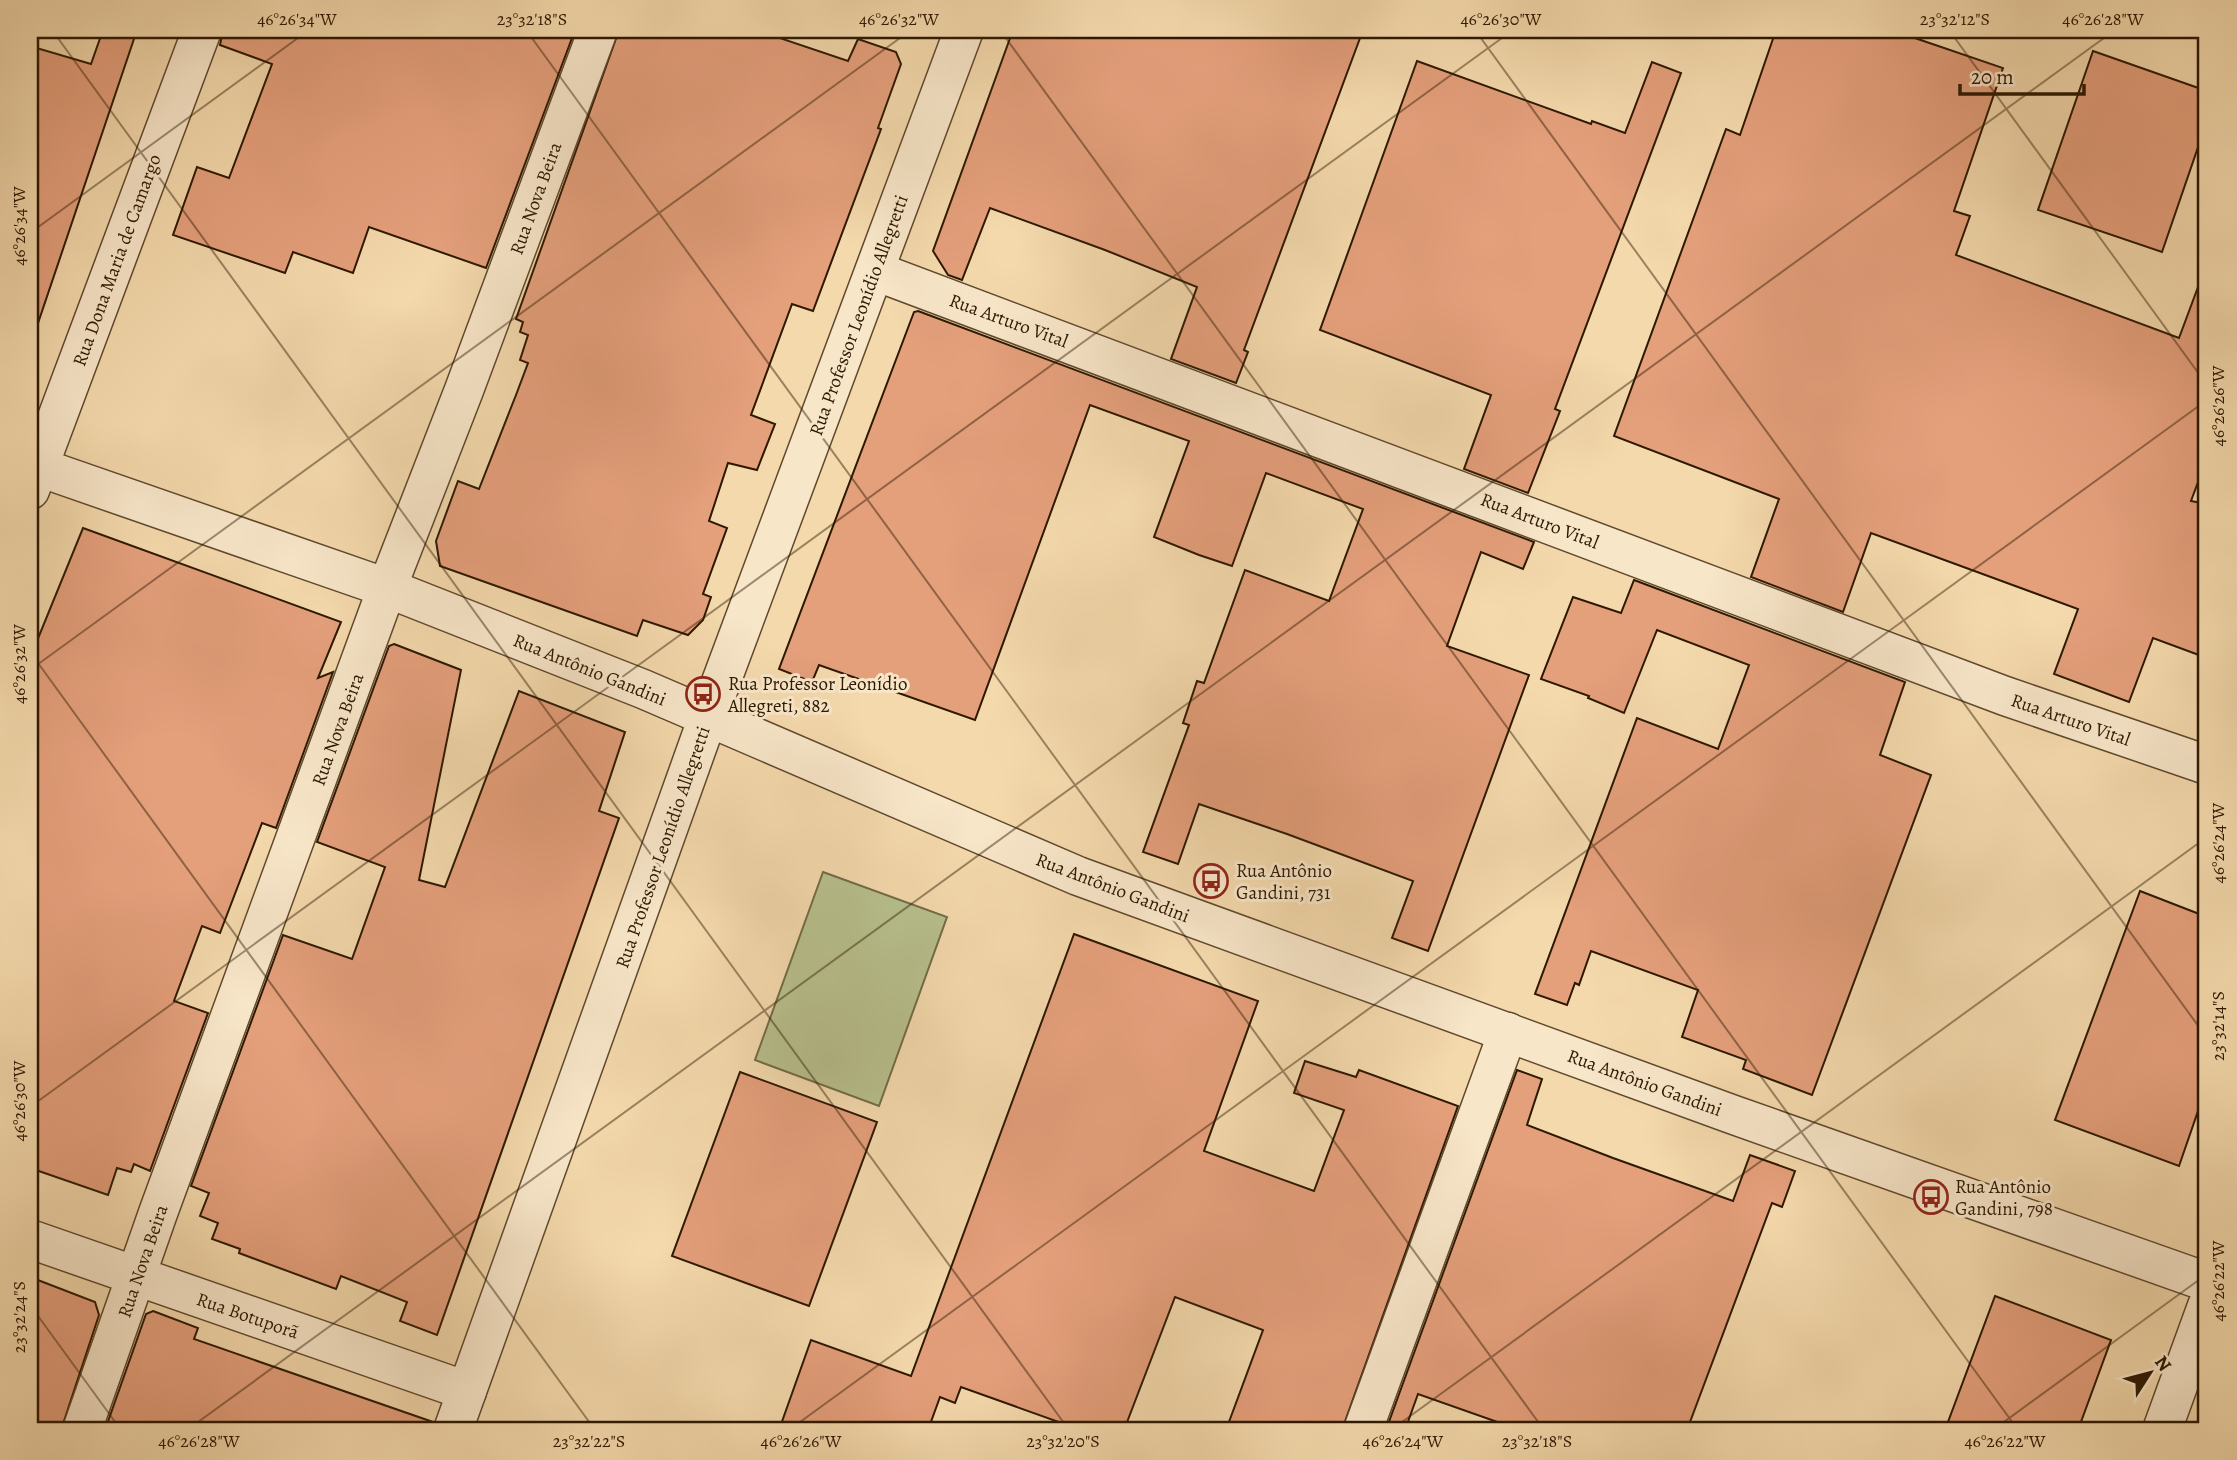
<svg xmlns="http://www.w3.org/2000/svg" width="2237" height="1460" font-family="Alegreya,serif">
<style>
.green{fill:#b7c08d;stroke:#726c48;stroke-width:2}
.building{fill:#e49f7b;stroke:#2d1802;stroke-width:2}
.lines{fill:none;stroke-linecap:round;stroke-linejoin:round}
.street-casing{stroke:#5f482c;stroke-width:41}
.street{stroke:#f8e6c9;stroke-width:38}
.ticks{fill:none;stroke:#2d1802;stroke-width:2;stroke-opacity:0.45}
.labels{text-anchor:middle;stroke-width:6;stroke-linejoin:round;paint-order:stroke}
.street-label{font-size:19px;fill:#2d1802;stroke:#f8e6c9}
.poi-label{font-size:19px;fill:#2d1802;stroke:#f8e6c9;text-anchor:start}
.neatline{fill:none;stroke:#2d1802;stroke-width:2.5}
.ticks-label{font-size:18px;text-anchor:middle;fill:#2d1802}
</style>
<rect width="100%" height="100%" fill="#f4d9ac"/>
<filter id="stains"><feTurbulence type="fractalNoise" baseFrequency=".00286" numOctaves="4"/><feColorMatrix values="0 0 0 0 .2 0 0 0 0 .09 0 0 0 0 .02 0 0 0 .5 -.17"/></filter>
<radialGradient id="worn" r=".72"><stop offset=".6" stop-color="#630" stop-opacity="0"/><stop offset="1" stop-color="#630" stop-opacity=".3"/></radialGradient>
<!-- green -->
<path class="green" d="M823,872L947,917L879,1106L755,1060Z"/>
<!-- building -->
<g class="building">
<path d="M103,30H137L36,329L30,328V46L91,64Z"/>
<path d="M223,30H575L486,268L369,227L353,273L293,252L285,273L173,235L197,167L229,178L272,64L220,45Z"/>
<path d="M619,30H756L848,61L858,39L896,52L901,64L878,128L881,129L813,311L792,304L751,415L775,424L757,470L728,463L709,521L727,528L703,594L711,597L703,620L688,635L643,620L637,636L440,566L436,541L458,481L479,489L516,395L528,363L520,360L528,335L520,332L523,322L516,319Z"/>
<path d="M1013,30H1363L1244,350L1248,352L1236,383L1171,359L1197,287L1105,250L990,208L962,280L948,275L933,251Z"/>
<path d="M1776,30H1914L1912,37L2003,68L1954,211L1970,216L1956,255L2179,338L2204,271L2207,272V458L2191,501L2207,504V658L2153,638L2129,702L2054,674L2078,609L1871,533L1843,612L1751,577L1779,499L1614,436L1726,129L1740,135Z"/>
<path d="M2093,51L2207,91V121L2162,252L2038,210Z"/>
<path d="M1417,61L1591,124L1592,121L1625,133L1652,62L1681,73L1555,409L1560,411L1528,493L1464,469L1491,395L1320,330Z"/>
<path d="M918,311L1534,542L1523,569L1481,552L1447,646L1529,675L1428,951L1392,938L1413,881L1287,834L1199,804L1178,864L1143,852L1189,725L1183,723L1197,681L1204,683L1245,570L1329,601L1363,509L1266,473L1232,566L1199,555L1154,537L1189,441L1090,405L975,720L819,665L812,682L779,669L914,312Z"/>
<path d="M83,528L341,622L318,678L333,672L276,828L262,823L220,933L202,926L174,1001L208,1013L150,1171L134,1164L131,1172L117,1168L108,1195L30,1168V658Z"/>
<path d="M1634,580L1905,682L1880,755L1931,775L1812,1095L1743,1069L1746,1060L1682,1037L1698,990L1591,951L1579,985L1575,983L1567,1005L1535,994L1637,718L1718,749L1749,665L1657,630L1624,713L1588,698L1589,696L1541,679L1573,597L1621,613Z"/>
<path d="M394,644L461,670L419,880L445,887L519,691L625,732L599,811L619,818L437,1335L400,1321L407,1302L341,1276L336,1289L239,1253L240,1249L212,1239L218,1223L200,1216L209,1193L191,1186L283,935L352,959L385,867L317,842L389,646Z"/>
<path d="M2140,891L2207,917V1085L2179,1166L2055,1120Z"/>
<path d="M1074,934L1258,1001L1204,1151L1314,1191L1344,1110L1294,1093L1305,1061L1356,1077L1359,1070L1458,1106L1342,1430H1226L1263,1330L1175,1297L1124,1430H1081L961,1387L955,1403L940,1397L928,1430H779L811,1340L911,1376Z"/>
<path d="M1517,1070L1542,1079L1527,1125L1613,1158L1733,1201L1750,1155L1795,1171L1782,1207L1772,1203L1687,1430H1520L1418,1394L1405,1430H1386Z"/>
<path d="M740,1072L877,1122L809,1306L672,1256Z"/>
<path d="M30,1277L95,1302L99,1315L61,1430H30Z"/>
<path d="M1995,1296L2111,1340L2078,1430H1945Z"/>
<path d="M153,1311L198,1328L194,1339L433,1422L432,1430H105L146,1314Z"/>
</g>
<g class="lines">
<!-- street casing -->
<g class="street-casing">
<g id="street">
<path d="M875,271L2005,696L2207,765"/>
<path d="M30,464L387,588L643,689L1078,876L1734,1115L2207,1282"/>
<path d="M30,490L202,30"/>
<path d="M30,1239L467,1391"/>
<path d="M82,1430L158,1213L387,588L464,390L598,30"/>
<path d="M453,1430L708,717L964,30"/>
<path d="M1363,1430L1508,1032"/>
<path d="M2162,1430L2207,1306"/>
</g>
</g>
<!-- street -->
<use href="#street" class="street"/>
</g>
<!-- ticks -->
<path class="ticks" d="M52,30L1069,1430M526,30L1544,1430M1000,30L2018,1430M1475,30L2207,1038M1949,30L2207,385M30,233L309,30M30,652L595,1430M30,670L911,30M30,1107L1513,30M30,1305L121,1430M187,1430L2115,30M789,1430L2207,400M1391,1430L2207,837M1993,1430L2207,1274"/>
<!-- icons -->
<defs>
<g id="bus-ring" transform="scale(1.75)"><circle r="9.5" fill="#f8e6c9" stroke="#8f2418" stroke-width="1.5"/><path d="M-5-6H5V4H4V6H2V4H-2V6H-4V4H-5ZM-3.5-4V0h7V-4ZM-3.5 1.2v1.5H-2V1.2ZM2 1.2v1.5H3.5V1.2Z" fill="#8f2418"/></g>
</defs>
<g fill-rule="evenodd">
<use href="#bus-ring" x="703" y="694"/>
<use href="#bus-ring" x="1211" y="881"/>
<use href="#bus-ring" x="1931" y="1197"/>
</g>
<g class="labels">
<!-- street labels -->
<g class="street-label">
<text transform="translate(535 198) rotate(-70)" y="7">Rua Nova Beira</text>
<text transform="translate(116 260) rotate(-70)" y="7">Rua Dona Maria de Camargo</text>
<text transform="translate(858 315) rotate(-70)" y="7">Rua Professor Leonídio Allegretti</text>
<text transform="translate(1009 320) rotate(20)" y="7">Rua Arturo Vital</text>
<text transform="translate(1540 520) rotate(21)" y="7">Rua Arturo Vital</text>
<text transform="translate(590 669) rotate(22)" y="7">Rua Antônio Gandini</text>
<text transform="translate(2071 719) rotate(19)" y="7">Rua Arturo Vital</text>
<text transform="translate(337 729) rotate(-70)" y="7">Rua Nova Beira</text>
<text transform="translate(662 847) rotate(-71)" y="7">Rua Professor Leonídio Allegretti</text>
<text transform="translate(1113 887) rotate(21)" y="7">Rua Antônio Gandini</text>
<text transform="translate(1645 1082) rotate(20)" y="7">Rua Antônio Gandini</text>
<text transform="translate(142 1261) rotate(-71)" y="7">Rua Nova Beira</text>
<text transform="translate(248 1315) rotate(19)" y="7">Rua Botuporã</text>
</g>
<!-- poi labels -->
<g class="poi-label">
<text x="728" y="690">Rua Professor Leonídio<tspan x="728" dy="22">Allegreti, 882</tspan></text>
<text x="1236" y="877">Rua Antônio<tspan x="1236" dy="22">Gandini, 731</tspan></text>
<text x="1955" y="1193">Rua Antônio<tspan x="1955" dy="22">Gandini, 798</tspan></text>
</g>
</g>
<!-- margin -->
<rect width="2237" height="1460" fill="none" stroke="#f4d9ac" stroke-width="77"/>
<!-- north arrow -->
<g transform="translate(2150 1373) rotate(54)" stroke="#f8e6c9" stroke-width="5" paint-order="stroke">
<path d="M0-5L12 26L0 18L-12 26Z" fill="#2d1802"/>
<text y="-10" font-size="19" font-weight="bold" text-anchor="middle" fill="#2d1802">N</text>
</g>
<!-- scale -->
<path d="M1960 84v10h124v-10" fill="none" stroke="#2d1802" stroke-width="3.5"/>
<text x="1971" y="84" font-size="21" fill="#2d1802" stroke="#f8e6c9" stroke-width="5" paint-order="stroke">20 m</text>
<rect x="38" y="38" width="2160" height="1384" class="neatline"/>
<g class="ticks-label">
<text x="297" y="25">46°26'34"W</text>
<text x="532" y="25">23°32'18"S</text>
<text x="899" y="25">46°26'32"W</text>
<text x="1501" y="25">46°26'30"W</text>
<text x="1955" y="25">23°32'12"S</text>
<text x="2103" y="25">46°26'28"W</text>
<text transform="translate(19 226) rotate(-90)" y="6">46°26'34"W</text>
<text transform="translate(2218 406) rotate(-90)" y="6">46°26'26"W</text>
<text transform="translate(19 664) rotate(-90)" y="6">46°26'32"W</text>
<text transform="translate(2218 843) rotate(-90)" y="6">46°26'24"W</text>
<text transform="translate(2218 1026) rotate(-90)" y="6">23°32'14"S</text>
<text transform="translate(19 1101) rotate(-90)" y="6">46°26'30"W</text>
<text transform="translate(2218 1281) rotate(-90)" y="6">46°26'22"W</text>
<text transform="translate(19 1317) rotate(-90)" y="6">23°32'24"S</text>
<text x="199" y="1447">46°26'28"W</text>
<text x="589" y="1447">23°32'22"S</text>
<text x="801" y="1447">46°26'26"W</text>
<text x="1063" y="1447">23°32'20"S</text>
<text x="1403" y="1447">46°26'24"W</text>
<text x="1537" y="1447">23°32'18"S</text>
<text x="2005" y="1447">46°26'22"W</text>
</g>
<rect width="100%" height="100%" filter="url(#stains)"/>
<rect width="100%" height="100%" fill="url(#worn)"/>
</svg>
